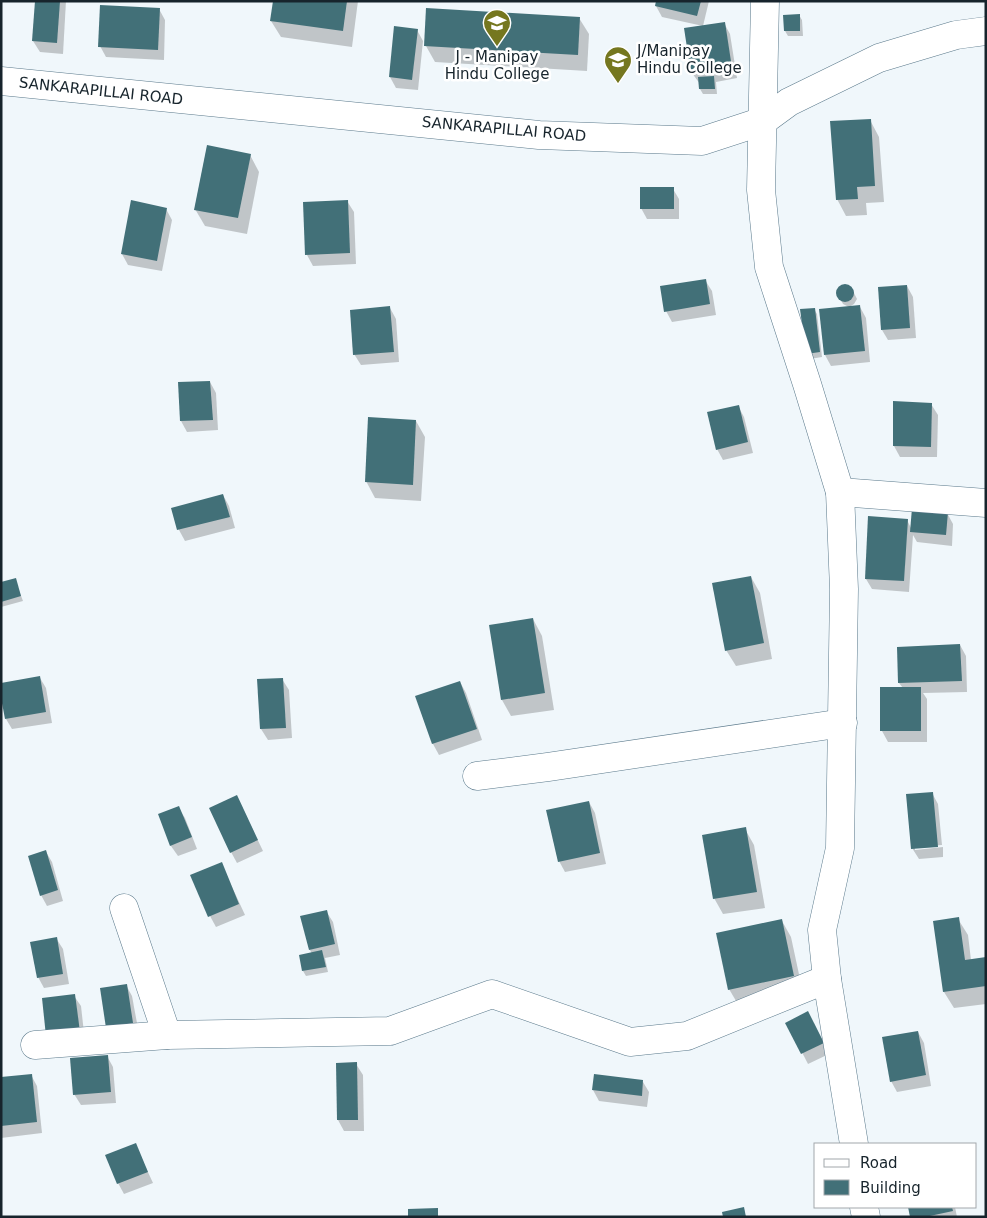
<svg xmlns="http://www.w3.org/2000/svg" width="987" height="1218" font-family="'DejaVu Sans',sans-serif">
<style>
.shadow{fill:#0003}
.building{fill:#427078}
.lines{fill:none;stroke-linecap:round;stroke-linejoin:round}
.minor-casing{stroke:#5a798b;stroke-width:29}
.minor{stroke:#fff;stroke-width:28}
.labels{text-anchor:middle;stroke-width:5;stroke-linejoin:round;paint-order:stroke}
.poi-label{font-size:15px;fill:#17242c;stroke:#fff;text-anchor:start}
.street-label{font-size:15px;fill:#17242c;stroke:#fff}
</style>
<rect width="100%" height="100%" fill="#f0f7fb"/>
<!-- shadow -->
<g class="shadow">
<path d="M36,1H66L63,54L40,52L33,41Z"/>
<path d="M274,1H358L352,47L281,37L271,21Z"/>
<path d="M657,1H709L703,26L662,17L656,6Z"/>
<path d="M159,9L165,20L164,60L106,57L100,46Z"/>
<path d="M799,15L802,20L803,36H788L785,31Z"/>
<path d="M579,18L589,34L587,71L435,62L426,46Z"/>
<path d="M724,23L730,34L737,78L716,82L717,94H703L700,89V84L692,73Z"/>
<path d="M417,30L423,41L418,90L396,88L390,77Z"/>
<path d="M870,120L879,137L884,202L866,203L867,215L846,216L837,199Z"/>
<path d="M250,155L259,172L247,234L205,226L195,209Z"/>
<path d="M673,189L679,199V219H647L641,208Z"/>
<path d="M347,201L354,212L356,264L313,266L307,255Z"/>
<path d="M166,209L172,220L162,271L128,265L122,254Z"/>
<path d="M705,280L712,291L716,315L672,322L666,311Z"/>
<path d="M845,285L851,287L857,299L854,304L849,307L843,304L837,292L840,287Z"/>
<path d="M907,286L913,297L916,338L888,340L882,330Z"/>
<path d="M860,307L866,318L870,362L831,366L825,355Z"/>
<path d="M390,308L396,319L399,362L361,365L354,354Z"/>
<path d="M814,309L817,314L822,357L810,359Z"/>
<path d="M210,382L216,393L218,430L187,432L181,421Z"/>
<path d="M931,404L938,415L937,457H900L894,446Z"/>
<path d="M738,406L744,417L753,453L723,460L717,449Z"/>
<path d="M416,421L425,437L421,501L375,498L366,481Z"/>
<path d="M223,495L229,506L235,528L185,541L179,530L173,509Z"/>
<path d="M947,513L953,524L952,546L917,542L913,535L909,592L872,589L866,579L907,520L911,528Z"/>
<path d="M751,577L760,593L772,659L736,666L726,650Z"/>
<path d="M15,580L23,601L1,607V584Z"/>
<path d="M533,619L542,636L554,710L511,716L502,700Z"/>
<path d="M960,645L966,656L967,692L923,693L927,699V742H888L882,731L903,688L899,683Z"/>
<path d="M40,678L46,688L52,723L12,729L6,719Z"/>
<path d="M282,679L289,690L292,738L268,740L261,729Z"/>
<path d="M460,682L466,693L482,740L439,755L433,744L417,697Z"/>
<path d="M932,793L938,804L942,845L915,847V850L943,847V857L919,859L912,848Z"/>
<path d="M589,802L595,813L606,864L565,872L559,861Z"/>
<path d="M178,807L185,818L197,849L178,856L171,846L159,815Z"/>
<path d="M242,807L263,851L237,863L231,852Z"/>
<path d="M745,829L754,845L765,908L723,914L714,898Z"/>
<path d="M46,852L52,862L63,901L47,906L41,895Z"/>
<path d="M221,863L245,915L216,927L210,916Z"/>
<path d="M326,911L333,922L340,955L325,958L328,972L306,976L303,971L312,954L310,950Z"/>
<path d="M958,919L968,935L971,960L986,958V1004L954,1008L944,992L934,922Z"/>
<path d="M782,921L791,937L803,993L739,1006L729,989Z"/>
<path d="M56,938L63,949L69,984L44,988L38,977Z"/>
<path d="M126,985L132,996L139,1034L108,1027Z"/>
<path d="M74,996L81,1006L85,1042L54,1046Z"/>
<path d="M787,1023H814L829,1054L808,1064Z"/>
<path d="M918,1032L924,1043L931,1086L897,1092L891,1081Z"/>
<path d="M107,1056L113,1067L116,1103L81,1105L74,1094Z"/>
<path d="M337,1064H356L363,1075L364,1131H344L338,1120Z"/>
<path d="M31,1075L37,1086L42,1133L1,1138V1079Z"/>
<path d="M643,1082L649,1092L647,1107L599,1101L593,1090Z"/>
<path d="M135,1144L153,1183L124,1194L118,1183Z"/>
<path d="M909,1207H955L957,1217H911Z"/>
</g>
<!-- building -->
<g class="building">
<path d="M35,1H60L57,43L32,41Z"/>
<path d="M273,1H347L343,31L270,21Z"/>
<path d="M656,1H701L697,16L655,6Z"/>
<path d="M100,5L160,8L158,50L98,47Z"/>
<path d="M426,8L580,17L578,55L424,46Z"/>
<path d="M800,14V31H784L783,15Z"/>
<path d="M725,22L732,68L691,74L684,28Z"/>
<path d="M394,26L418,29L412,80L389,77Z"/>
<path d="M714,76L715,89H699L698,77Z"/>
<path d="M871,119L875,186L857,187L858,199L836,200L830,121Z"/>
<path d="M207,145L251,154L238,218L194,210Z"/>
<rect x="640" y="187" width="34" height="22"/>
<path d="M131,200L167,208L157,261L121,254Z"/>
<path d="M348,200L350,253L305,255L303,202Z"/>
<path d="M706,279L710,304L664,312L660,286Z"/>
<circle cx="845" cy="293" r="9"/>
<path d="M907,285L910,328L881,330L878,287Z"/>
<path d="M860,305L865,351L824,355L819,309Z"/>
<path d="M390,306L394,352L353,355L350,310Z"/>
<path d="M815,308L820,352L806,354L800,309Z"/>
<path d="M210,381L213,420L180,421L178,382Z"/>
<path d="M893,401L932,403L931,447L893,446Z"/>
<path d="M739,405L748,442L716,450L707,412Z"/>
<path d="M368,417L416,420L413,485L365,482Z"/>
<path d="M223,494L230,517L177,530L171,508Z"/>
<path d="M912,508L948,512L946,535L910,532Z"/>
<path d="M868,516L908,519L904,581L865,579Z"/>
<path d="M751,576L764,643L725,651L712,583Z"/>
<path d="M16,578L21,596L1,602V582Z"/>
<path d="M533,618L545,693L501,700L489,625Z"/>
<path d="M960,644L962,681L898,683L897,647Z"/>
<path d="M40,676L46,712L5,719L1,698V683Z"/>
<path d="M283,678L286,728L260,729L257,679Z"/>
<path d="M460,681L477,729L432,744L415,696Z"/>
<rect x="880" y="687" width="41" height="44"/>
<path d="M933,792L938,847L911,849L906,794Z"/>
<path d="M237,795L258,840L230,853L209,808Z"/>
<path d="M589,801L600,853L558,862L546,810Z"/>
<path d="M179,806L192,837L170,846L158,814Z"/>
<path d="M746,827L757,892L713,899L702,835Z"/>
<path d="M46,850L58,890L40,896L28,856Z"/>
<path d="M222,862L239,904L208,917L190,875Z"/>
<path d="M327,910L335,944L309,950L300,916Z"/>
<path d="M959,917L965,960L986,957V986L943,992L933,921Z"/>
<path d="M782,919L794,976L728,990L716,933Z"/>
<path d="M57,937L63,974L37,978L30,942Z"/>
<path d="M322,950L326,967L302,971L299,955Z"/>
<path d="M127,984L133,1023L106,1028L100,988Z"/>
<path d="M75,994L80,1032L46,1036L42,998Z"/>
<path d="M808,1011L824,1043L801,1054L785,1023Z"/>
<path d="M918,1031L926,1075L890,1082L882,1037Z"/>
<path d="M108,1055L111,1092L73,1095L70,1058Z"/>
<path d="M357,1062L358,1120H337L336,1063Z"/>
<path d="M32,1074L37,1122L1,1126V1077Z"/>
<path d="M594,1074L643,1080L642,1096L592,1090Z"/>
<path d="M136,1143L148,1172L117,1184L105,1155Z"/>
<path d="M744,1207L746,1217H723L722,1212Z"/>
<path d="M908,1207H952L953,1211L925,1217H910Z"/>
<path d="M438,1208V1217H408V1209Z"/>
</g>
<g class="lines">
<!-- minor casing -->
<g class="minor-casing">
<g id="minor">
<path d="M765,1L761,190L769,267L807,384L840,492L844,589L840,848L822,930L827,979L854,1144"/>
<path d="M1,81L539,135L702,141L763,121L789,102L879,58L956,35L986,31"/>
<path d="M840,492L986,503"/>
<path d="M477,776L548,767L843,723"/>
<path d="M124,908L167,1035"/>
<path d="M35,1045L167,1035L390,1031L492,994L630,1042L687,1036L827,979"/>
<path d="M864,1207L866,1217"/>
</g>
</g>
<!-- minor -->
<use href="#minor" class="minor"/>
</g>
<!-- icons -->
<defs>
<g id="school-pin" transform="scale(1.4375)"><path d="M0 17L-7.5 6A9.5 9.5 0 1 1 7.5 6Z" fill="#75771f" stroke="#fff"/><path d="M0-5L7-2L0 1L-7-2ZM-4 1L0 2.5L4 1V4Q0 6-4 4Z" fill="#fff"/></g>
</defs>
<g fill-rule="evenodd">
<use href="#school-pin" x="497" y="23"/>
<use href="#school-pin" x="618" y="60"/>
</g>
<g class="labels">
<!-- poi labels -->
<g class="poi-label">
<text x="637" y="56">J/Manipay<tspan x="637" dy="17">Hindu College</tspan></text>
<text x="497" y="62" text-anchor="middle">J - Manipay<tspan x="497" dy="17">Hindu College</tspan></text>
</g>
<!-- street labels -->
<g class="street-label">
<text transform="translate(101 91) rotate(6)" y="5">SANKARAPILLAI ROAD</text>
<text transform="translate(504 129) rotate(5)" y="5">SANKARAPILLAI ROAD</text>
</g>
</g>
<!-- border -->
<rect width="987" height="1218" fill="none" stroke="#17242c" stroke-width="5"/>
<!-- legend -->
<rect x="814" y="1143" width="162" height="65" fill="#ffffff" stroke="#a2a7ab"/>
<rect x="824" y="1159" width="25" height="8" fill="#ffffff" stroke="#a2a7ab"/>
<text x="860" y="1168" font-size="15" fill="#17242c">Road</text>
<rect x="824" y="1180" width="25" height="15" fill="#427078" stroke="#a2a7ab"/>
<text x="860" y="1193" font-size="15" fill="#17242c">Building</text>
</svg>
